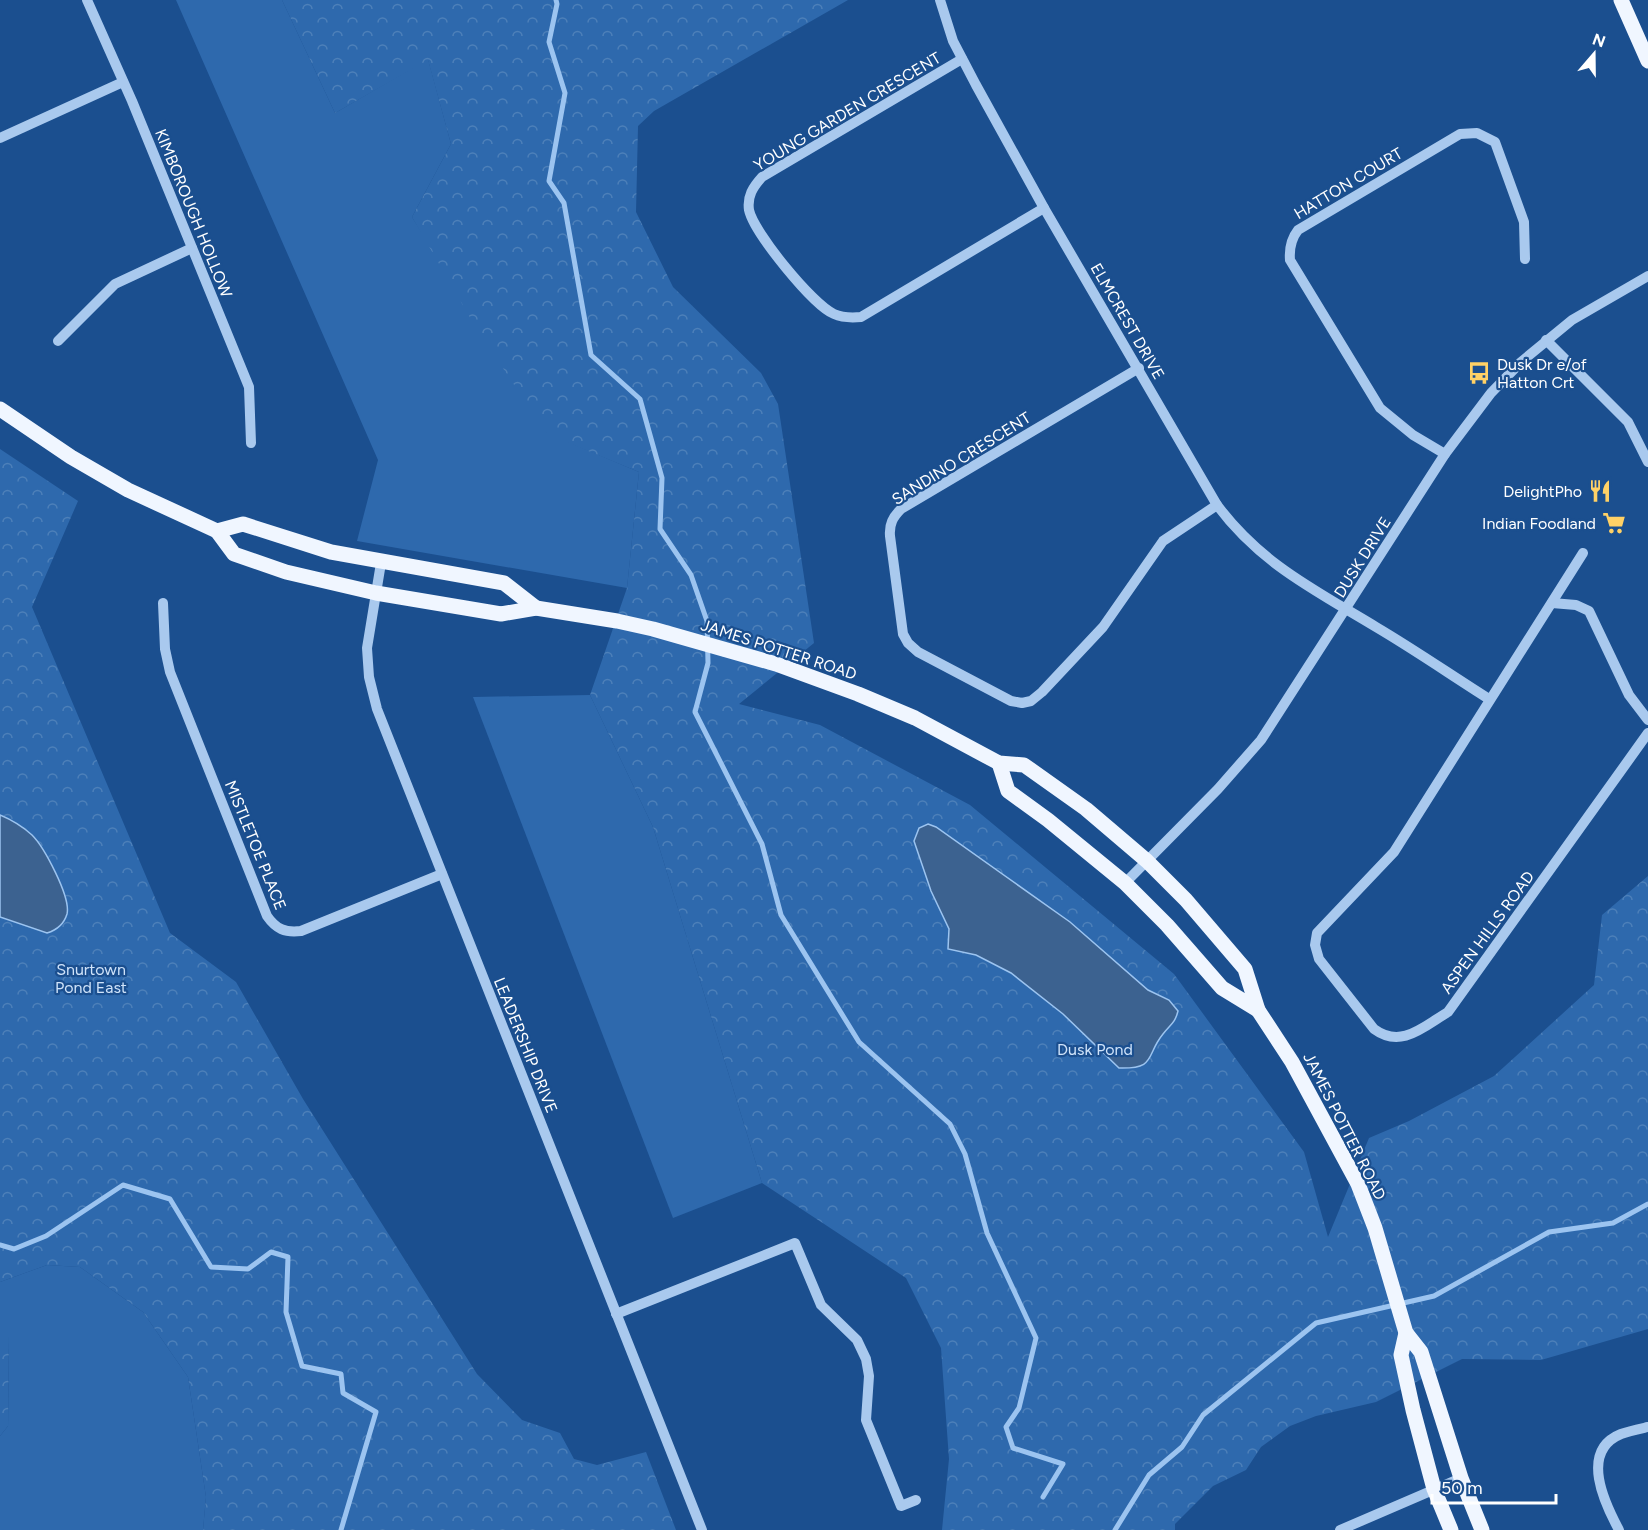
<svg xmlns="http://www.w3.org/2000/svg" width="1648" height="1530" font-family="Figtree,sans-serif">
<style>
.grass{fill:#2e69ad}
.forest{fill:url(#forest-crowns)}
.water{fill:#3c6290;stroke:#9cc4f0;stroke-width:1.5}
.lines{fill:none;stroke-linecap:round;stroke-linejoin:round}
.stream{stroke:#9cc4f0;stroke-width:5}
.minor{stroke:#a9c9ee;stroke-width:10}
.major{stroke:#f0f6ff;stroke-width:15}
.labels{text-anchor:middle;stroke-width:4.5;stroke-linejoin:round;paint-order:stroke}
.street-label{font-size:16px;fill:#fff;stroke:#1b4f8f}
.poi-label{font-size:16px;fill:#fff;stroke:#1b4f8f;text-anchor:end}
.park-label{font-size:16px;fill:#cfe3fa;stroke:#1b4f8f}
</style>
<defs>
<pattern id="forest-crowns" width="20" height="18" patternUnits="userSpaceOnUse" patternTransform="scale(1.5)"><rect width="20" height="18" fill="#2e69ad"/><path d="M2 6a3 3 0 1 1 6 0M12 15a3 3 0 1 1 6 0" fill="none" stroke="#4d80b9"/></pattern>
</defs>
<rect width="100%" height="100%" fill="#1b4f8f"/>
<!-- grass -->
<g class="grass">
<path d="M176,0H282L335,113L428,59L451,144L412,217L547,433L639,472L627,588L357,541L378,460Z"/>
<path d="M590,695L653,827L762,1183L673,1218L473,697Z"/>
<path d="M47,1265L80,1267L143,1312L188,1377L206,1497L203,1530H0V1436L8,1426L9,1335H0V1282Z"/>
</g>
<!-- forest -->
<g class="forest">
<path d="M282,0H848L654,111L638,126L636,212L673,287L761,373L778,404L814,643L739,704L820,725L970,805L1174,974L1304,1152L1328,1237L1369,1138L1409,1121L1494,1076L1594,985L1602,915L1648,876V1329L1541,1360L1462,1359L1376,1402L1316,1416L1290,1426L1261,1447L1246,1470L1213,1486L1175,1524V1530H942L949,1459L941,1348L906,1278L762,1183L653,827L590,695L627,588L639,472L547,434L476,328L412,217L451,144L428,60L335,113Z"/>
<path d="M0,449L78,501L32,607L170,933L236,982L303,1099L477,1374L522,1420L560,1433L574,1459L597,1465L646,1452L676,1530H203L206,1497L188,1377L143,1312L80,1267L47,1265L0,1282Z"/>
<path d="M0,1335H9L8,1426L0,1436Z"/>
</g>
<!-- water -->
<g class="water">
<path d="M0,815C12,820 22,826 32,835C44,847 71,897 67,914C64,924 57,930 47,933L0,917Z"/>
<path d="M928,824L936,827L1070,922L1148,990L1169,1000L1178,1011C1175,1023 1171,1024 1163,1034C1145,1056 1157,1069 1119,1068L1063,1014L1011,973L976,955L948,949L949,929L931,891L914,841L919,828Z"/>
</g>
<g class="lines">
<!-- stream -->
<g class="stream">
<path d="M556,0L557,4L549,42L565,93L549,181L564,203L591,355L640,399L662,478L660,529L691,575L707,621L708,663L695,712L762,844L781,915L859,1042L950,1124L965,1154L987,1233L1036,1338L1019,1408L1006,1427L1013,1448L1063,1464L1043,1497"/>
<path d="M0,1245L14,1249L46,1236L123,1185L170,1199L211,1267L248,1269L271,1252L288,1257L286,1312L302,1366L341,1374L343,1393L376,1412L341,1530"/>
<path d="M1115,1530L1149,1475L1182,1447L1203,1415L1316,1323L1434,1296L1549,1232L1613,1223L1648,1204"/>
</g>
<!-- minor -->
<g class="minor">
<path d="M87,0L132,101L249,387L251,443"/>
<path d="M940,0L953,41L976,85L1044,208L1217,505C1261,564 1315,590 1376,627C1415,650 1451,675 1489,699"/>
<path d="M962,59L762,177C753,187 747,196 749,210C754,233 813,305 834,314C843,318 851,318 861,317L1044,208"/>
<path d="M0,138L123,82"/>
<path d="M1546,340L1628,422L1648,462"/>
<path d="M58,341L115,284L192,248"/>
<path d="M1139,368L901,509C893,517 889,524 890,536L903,634L908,643L918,652L1011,701L1022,703L1031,701L1042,692L1103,627L1163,541L1217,505"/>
<path d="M1445,454L1413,435L1380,408L1290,260C1289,248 1291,239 1298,230L1460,134L1477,133L1495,142L1524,222L1525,259"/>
<path d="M1583,553L1394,852L1317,933L1315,945L1319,959L1374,1029C1401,1049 1423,1027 1448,1012L1648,733"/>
<path d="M381,563L367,648L369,677L377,709L702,1530"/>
<path d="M163,603L165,649L170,672L267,916C276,929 285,933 301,931L442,874"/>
<path d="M1552,603L1576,605L1589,611L1629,695L1648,720"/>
<path d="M1125,883L1218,789L1261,740L1445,454L1491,393L1521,362L1572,320L1648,276"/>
<path d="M616,1314L795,1243L821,1305L857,1340L866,1359L869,1376L866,1420L901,1506L916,1500"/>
<path d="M1340,1530L1461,1478"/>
<path d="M1619,1530C1605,1504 1579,1451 1621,1434C1629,1431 1639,1429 1648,1427"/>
</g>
<!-- major -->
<g class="major">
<path d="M1621,0L1648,61"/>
<path d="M0,409L71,457L128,490L217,531L234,554L286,572L376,593L501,614L536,608L617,621L653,629L776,664L858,694L915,718L999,763L1024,765L1086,809L1147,861L1186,900L1245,969L1258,1010L1292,1062L1358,1184L1375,1228L1406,1333L1421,1352L1461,1478L1482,1530"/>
<path d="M217,531L243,524L331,552L504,583L536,608"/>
<path d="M999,763L1008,791L1048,820L1125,883L1167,925L1222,988L1258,1010"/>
<path d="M1406,1333L1401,1355L1413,1410L1434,1489L1451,1530"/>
</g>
</g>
<!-- icons -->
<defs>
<g id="bus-bare" transform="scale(1.8)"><path d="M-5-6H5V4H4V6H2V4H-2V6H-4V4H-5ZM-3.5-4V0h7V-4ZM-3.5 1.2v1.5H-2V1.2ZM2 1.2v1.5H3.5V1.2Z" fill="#ffd166" stroke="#1b4f8f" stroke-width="2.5" paint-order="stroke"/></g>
<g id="restaurant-bare" transform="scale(1.8)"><path d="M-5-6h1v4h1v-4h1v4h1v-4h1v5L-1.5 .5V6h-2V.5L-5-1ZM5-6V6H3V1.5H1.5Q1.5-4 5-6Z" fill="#ffd166" stroke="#1b4f8f" stroke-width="2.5" paint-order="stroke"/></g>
<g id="supermarket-bare" transform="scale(1.8)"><path d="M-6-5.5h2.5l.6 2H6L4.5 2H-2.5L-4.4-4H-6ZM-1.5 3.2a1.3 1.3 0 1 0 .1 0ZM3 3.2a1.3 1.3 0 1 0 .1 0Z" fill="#ffd166" stroke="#1b4f8f" stroke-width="2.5" paint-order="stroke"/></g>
</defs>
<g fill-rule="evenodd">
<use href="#bus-bare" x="1479" y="373"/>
<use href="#restaurant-bare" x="1600" y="491"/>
<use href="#supermarket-bare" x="1614" y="523"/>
</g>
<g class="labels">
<!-- street labels -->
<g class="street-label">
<text transform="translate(847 111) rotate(-31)" y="6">YOUNG GARDEN CRESCENT</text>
<text transform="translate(1348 183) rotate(-31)" y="6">HATTON COURT</text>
<text transform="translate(194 213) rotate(68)" y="6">KIMBOROUGH HOLLOW</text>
<text transform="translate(1128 321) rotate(60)" y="6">ELMCREST DRIVE</text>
<text transform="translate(961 458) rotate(-32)" y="6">SANDINO CRESCENT</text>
<text transform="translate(1362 557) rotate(-58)" y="6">DUSK DRIVE</text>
<text transform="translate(779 649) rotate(18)" y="6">JAMES POTTER ROAD</text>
<text transform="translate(256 845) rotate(68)" y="6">MISTLETOE PLACE</text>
<text transform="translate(1487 932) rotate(-54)" y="6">ASPEN HILLS ROAD</text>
<text transform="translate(526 1045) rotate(68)" y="6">LEADERSHIP DRIVE</text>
<text transform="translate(1345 1126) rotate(63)" y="6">JAMES POTTER ROAD</text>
</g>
<!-- poi labels -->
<g class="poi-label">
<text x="1497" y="370" text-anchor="start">Dusk Dr e/of<tspan x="1497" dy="18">Hatton Crt</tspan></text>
<text x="1582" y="497">DelightPho</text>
<text x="1596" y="529">Indian Foodland</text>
</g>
<!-- park labels -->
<g class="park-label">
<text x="91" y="975">Snurtown<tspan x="91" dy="18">Pond East</tspan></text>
<text x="1095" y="1055">Dusk Pond</text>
</g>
</g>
<!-- north arrow -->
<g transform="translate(1594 54) rotate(20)" stroke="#1b4f8f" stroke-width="4.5" paint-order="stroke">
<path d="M0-4.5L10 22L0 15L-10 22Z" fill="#ffffff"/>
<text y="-9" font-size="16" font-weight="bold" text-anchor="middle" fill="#ffffff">N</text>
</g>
<!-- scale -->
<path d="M1432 1494v9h124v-9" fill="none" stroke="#ffffff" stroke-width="3"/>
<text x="1441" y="1494" font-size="18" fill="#ffffff" stroke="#1b4f8f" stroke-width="4.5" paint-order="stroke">50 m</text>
</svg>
